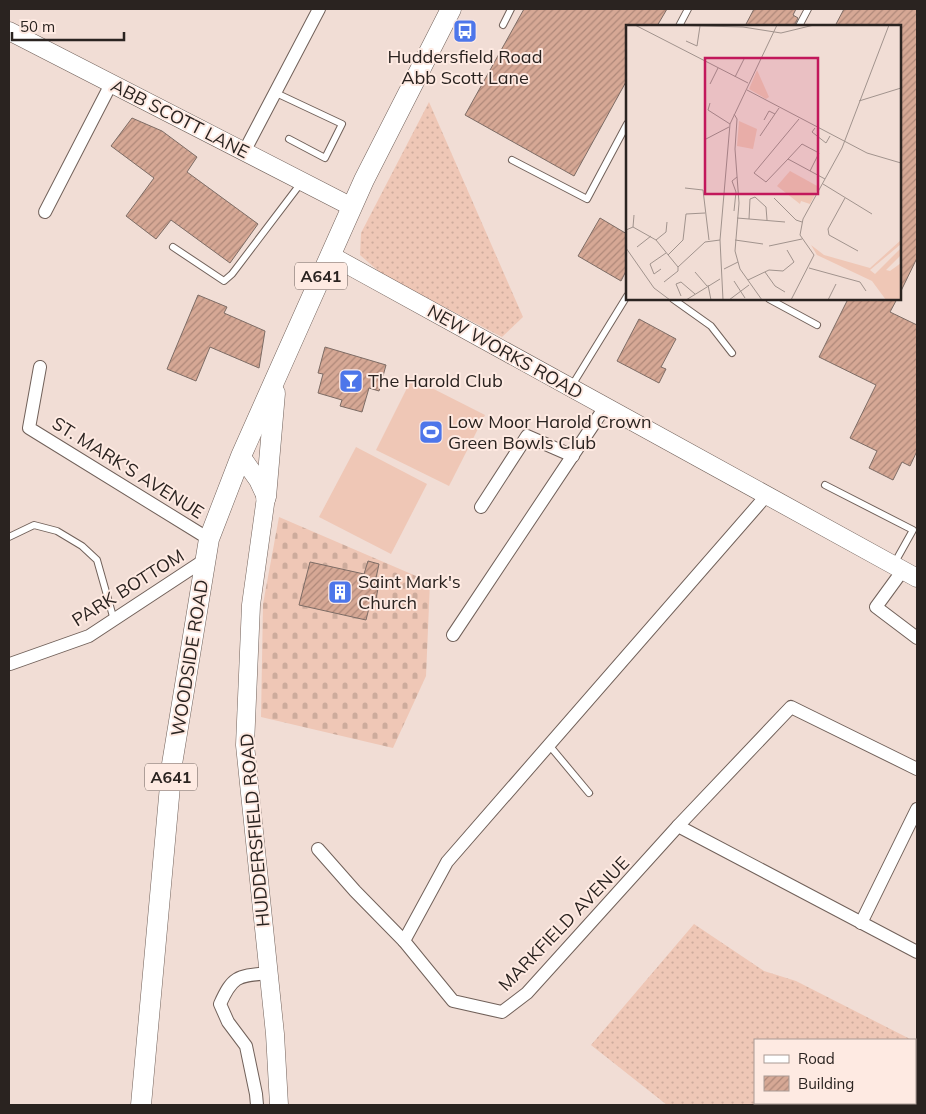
<svg xmlns="http://www.w3.org/2000/svg" width="926" height="1114" font-family="Mulish,sans-serif">
<style>
.grass{fill:url(#grass-dots)}
.cemetery{fill:url(#cemetery-stones)}
.garden{fill:#efc7b6}
.building{fill:url(#building-hatch);stroke:#7d6c65}
.lines{fill:none;stroke-linecap:round;stroke-linejoin:round}
.lane-casing{stroke:#71615a;stroke-width:8}
.street-casing{stroke:#71615a;stroke-width:14}
.secondary-casing{stroke:#71615a;stroke-width:19}
.primary-casing{stroke:#71615a;stroke-width:21}
.lane{stroke:#fff;stroke-width:6}
.street{stroke:#fff;stroke-width:12}
.secondary{stroke:#fff;stroke-width:18}
.primary{stroke:#fff;stroke-width:20}
.labels{text-anchor:middle;stroke-width:4;stroke-linejoin:round;paint-order:stroke}
.shield{fill:#feeae2;stroke:#6a5f5a;stroke-width:1}
.shield-label{font-size:16px;font-weight:bold;fill:#2a2320}
.poi-label{font-size:18px;fill:#2a2320;stroke:#feeae2;text-anchor:start}
.street-label{font-size:18px;fill:#2a2320;stroke:#feeae2}
.inset-road{fill:none;stroke:#a1938d;stroke-width:1}
.view{fill:#c2185b;fill-opacity:0.15;stroke:#c2185b;stroke-width:2.5}
.inset-edge{fill:none;stroke:#2a2320;stroke-width:2.5}
</style>
<defs>
<pattern id="grass-dots" width="8" height="8" patternUnits="userSpaceOnUse" patternTransform="scale(1.25)"><rect width="8" height="8" fill="#efc7b6"/><path d="M2 2h.1M6 6h.1" fill="none" stroke="#cdab9c" stroke-width="1.8" stroke-linecap="round"/></pattern>
<pattern id="cemetery-stones" width="16" height="16" patternUnits="userSpaceOnUse" patternTransform="scale(1.25)"><rect width="16" height="16" fill="#efc7b6"/><path d="M2 7V4a2 2 0 0 1 4 0v3zM10 15v-3a2 2 0 0 1 4 0v3z" fill="#cdab9c"/></pattern>
<pattern id="building-hatch" width="6" height="6" patternUnits="userSpaceOnUse" patternTransform="scale(1.25)"><rect width="6" height="6" fill="#d6a895"/><path d="M-1 1l2-2M0 6l6-6M5 7l2-2" fill="none" stroke="#ae8879"/></pattern>
</defs>
<rect width="100%" height="100%" fill="#f1ddd5"/>
<!-- grass -->
<g class="grass">
<path d="M429,102L523,317L502,337L383,275L360,255L361,233Z"/>
<path d="M694,924L764,971L796,981L912,1040H755V1103H908L906,1105H667L591,1045Z"/>
<path d="M915,1042L917,1043V1085L915,1090Z"/>
</g>
<!-- cemetery -->
<path class="cemetery" d="M279,517L430,582L426,676L393,748L261,717L263,604Z"/>
<!-- garden -->
<g class="garden">
<path d="M412,378L485,415L449,486L376,450Z"/>
<path d="M356,447L427,484L391,554L319,517Z"/>
</g>
<!-- building -->
<g class="building">
<path d="M524,9H667L657,26H627V80L574,176L465,115Z"/>
<path d="M754,9H796L793,15L798,18L794,26H745Z"/>
<path d="M844,9H917V258L900,293V26H835Z"/>
<path d="M132,118L162,131L197,157L187,172L258,224L230,263L171,220L156,239L126,216L154,178L111,146Z"/>
<path d="M600,218L627,234V269L621,281L578,256Z"/>
<path d="M198,295L227,307L224,313L265,331L259,368L210,347L196,381L167,369Z"/>
<path d="M848,299H897L890,312L917,325V451L910,466L902,462L893,480L869,468L877,451L850,438L876,385L819,357Z"/>
<path d="M639,319L676,339L661,367L666,369L659,383L617,361Z"/>
<path d="M325,347L386,365L379,391L369,388L362,412L340,406L342,400L318,393L323,374L318,373Z"/>
<path d="M368,561L379,564L376,578L380,579L374,608H369L366,620L299,605L310,562L364,574Z"/>
</g>
<g class="lines">
<!-- lane casing -->
<g class="lane-casing">
<g id="lane">
<path d="M503,25L511,9"/>
<path d="M679,26L688,9"/>
<path d="M799,26L808,9"/>
<path d="M276,93L342,124L325,158L289,139"/>
<path d="M512,160L587,199L627,124"/>
<path d="M173,247L224,281L232,274L301,183"/>
<path d="M673,299L711,326L732,353"/>
<path d="M769,299L817,325"/>
<path d="M571,387L627,296"/>
<path d="M825,485L913,530L894,564"/>
<path d="M9,537L34,525L57,531L82,546L97,560L114,620"/>
<path d="M549,745L589,793"/>
</g>
</g>
<!-- street casing -->
<g class="street-casing">
<g id="street">
<path d="M244,152L319,9"/>
<path d="M45,212L111,84"/>
<path d="M40,367L29,428L209,539"/>
<path d="M766,496L447,862L404,941L453,1001L502,1012L527,993L678,826L917,952"/>
<path d="M481,507L527,436L573,456"/>
<path d="M903,570L876,607L917,638"/>
<path d="M453,635L605,407"/>
<path d="M10,664L89,636L206,559"/>
<path d="M678,826L791,707L917,769"/>
<path d="M318,849L355,891L404,941"/>
<path d="M861,923L917,809"/>
<path d="M257,1105L256,1094L246,1046L228,1022L220,1004C233,975 238,976 269,973"/>
</g>
</g>
<!-- secondary casing -->
<g class="secondary-casing">
<g id="secondary">
<path d="M9,31L352,207"/>
<path d="M330,255L917,578"/>
<path d="M241,456L258,480L266,497L251,605L245,745L275,1034L279,1105"/>
</g>
</g>
<!-- primary casing -->
<g class="primary-casing">
<g id="primary">
<path d="M266,497L275,393"/>
<path d="M141,1105L172,764L209,539L241,456L364,180L451,9"/>
</g>
</g>
<!-- lane -->
<use href="#lane" class="lane"/>
<!-- street -->
<use href="#street" class="street"/>
<!-- secondary -->
<use href="#secondary" class="secondary"/>
<!-- primary -->
<use href="#primary" class="primary"/>
</g>
<!-- icons -->
<defs>
<g id="bus-square" transform="scale(1.25)"><rect x="-9" y="-9" width="18" height="18" rx="4" fill="#4d76ea" stroke="#feeae2"/><path d="M-5-6H5V4H4V6H2V4H-2V6H-4V4H-5ZM-3.5-4V0h7V-4ZM-3.5 1.2v1.5H-2V1.2ZM2 1.2v1.5H3.5V1.2Z" fill="#fff"/></g>
<g id="bar-square" transform="scale(1.25)"><rect x="-9" y="-9" width="18" height="18" rx="4" fill="#4d76ea" stroke="#feeae2"/><path d="M-6-5H6L.8 .8V4.5H3.5V6h-7V4.5H-.8V.8Z" fill="#fff"/></g>
<g id="stadium-square" transform="scale(1.25)"><rect x="-9" y="-9" width="18" height="18" rx="4" fill="#4d76ea" stroke="#feeae2"/><path d="M0-5a6.5 5 0 1 0 0 10a6.5 5 0 1 0 0-10ZM-3.5-1.8h7v3.6h-7Z" fill="#fff"/></g>
<g id="building-square" transform="scale(1.25)"><rect x="-9" y="-9" width="18" height="18" rx="4" fill="#4d76ea" stroke="#feeae2"/><path d="M-4-6H4V6H1V3H-1V6H-4ZM-2.5-4.3h1.7v1.8h-1.7ZM.8-4.3h1.7v1.8H.8ZM-2.5-1h1.7V.8h-1.7ZM.8-1h1.7V.8H.8Z" fill="#fff"/></g>
</defs>
<g fill-rule="evenodd">
<use href="#bus-square" x="465" y="31"/>
<use href="#bar-square" x="351" y="381"/>
<use href="#stadium-square" x="431" y="432"/>
<use href="#building-square" x="340" y="592"/>
</g>
<g class="labels">
<!-- shield labels -->
<g class="shield">
<rect x="295" y="262.5" width="52" height="27" rx="4"/>
<rect x="145" y="763.5" width="52" height="27" rx="4"/>
</g>
<g class="shield-label">
<text x="321" y="282">A641</text>
<text x="171" y="783">A641</text>
</g>
<!-- poi labels -->
<g class="poi-label">
<text x="465" y="63" text-anchor="middle">Huddersfield Road<tspan x="465" dy="21">Abb Scott Lane</tspan></text>
<text x="368" y="387">The Harold Club</text>
<text x="448" y="428">Low Moor Harold Crown<tspan x="448" dy="21">Green Bowls Club</tspan></text>
<text x="358" y="588">Saint Mark's<tspan x="358" dy="21">Church</tspan></text>
</g>
<!-- street labels -->
<g class="street-label">
<text transform="translate(180 119) rotate(27)" y="6">ABB SCOTT LANE</text>
<text transform="translate(505 352) rotate(29)" y="6">NEW WORKS ROAD</text>
<text transform="translate(128 468) rotate(32)" y="6">ST. MARK'S AVENUE</text>
<text transform="translate(128 588) rotate(-32)" y="6">PARK BOTTOM</text>
<text transform="translate(190 658) rotate(-81)" y="6">WOODSIDE ROAD</text>
<text transform="translate(255 830) rotate(-95)" y="6">HUDDERSFIELD ROAD</text>
<text transform="translate(564 924) rotate(-46)" y="6">MARKFIELD AVENUE</text>
</g>
</g>
<!-- overview -->
<g transform="translate(626 25)">
<rect width="275" height="275" fill="#f1ddd5"/>
<path d="M131,45L143,72L140,74L123,64ZM164,146L193,162L184,179L175,176L174,179L151,161ZM275,215V219L244,245L249,249L275,223V230L260,245L264,246L275,238V275H260L246,256L191,230L185,220L198,230L244,243Z" fill="#efc7b6"/>
<path d="M113,96L131,104L127,124L111,121Z" fill="#efc7b6"/>
<path class="inset-road" d="M9,0L122,58M38,0L117,2L155,8L188,0M60,16L71,21L74,1M109,52L119,32M84,59L92,43M121,65L241,128L275,138M233,76L275,63M84,78L82,85L104,99M108,89L111,94L109,124L113,178L109,226L114,244L136,275M173,94L128,148L140,157L162,134L199,154M138,95L143,86L149,89M189,103L186,107L200,118L204,111M134,111L153,83M80,114L103,102M162,134L176,119L193,128L184,146M197,159L246,189M59,163L77,165L83,215M148,173L170,195L176,197M219,173L202,204L203,210L232,226M108,186L110,167L106,156L111,152M111,193L159,197M123,194L124,174L129,172L140,182L141,195M7,202L30,215L52,242L79,217L94,215M0,205L7,202L8,190M30,215L40,207L41,197M109,215L137,219M143,221L176,214M11,222L25,211M0,223L28,263L44,275M42,230L57,215L60,189L79,188M183,243L234,257L240,266M35,244L28,249L24,239L40,228M98,244L112,237M69,247L81,261M139,247L149,261L159,267M122,255L143,245L157,246L168,237L161,225M108,256L119,273M38,257L52,246V242M82,260L85,275M55,271L50,259L55,257L69,269M60,275L94,254M97,275L94,215L104,99L151,0M103,275L123,260M165,275L188,230L174,210L177,194L216,123L263,0M202,275L210,259"/>
<path class="view" d="M79,33H192V169H79Z"/>
<rect width="275" height="275" class="inset-edge"/>
</g>
<!-- border -->
<rect width="926" height="1114" fill="none" stroke="#2a2320" stroke-width="20"/>
<!-- legend -->
<rect x="754" y="1039" width="162" height="65" fill="#feeae2" stroke="#a99a94"/>
<rect x="764" y="1055" width="25" height="8" fill="#ffffff" stroke="#a99a94"/>
<text x="798" y="1064" font-size="15" fill="#2a2320">Road</text>
<rect x="764" y="1076" width="25" height="15" fill="url(#building-hatch)" stroke="#a99a94"/>
<text x="798" y="1089" font-size="15" fill="#2a2320">Building</text>
<!-- scale -->
<path d="M12 32v8h112v-8" fill="none" stroke="#2a2320" stroke-width="2.5"/>
<text x="20" y="32" font-size="15" fill="#2a2320" stroke="#feeae2" stroke-width="4" paint-order="stroke">50 m</text>
</svg>
